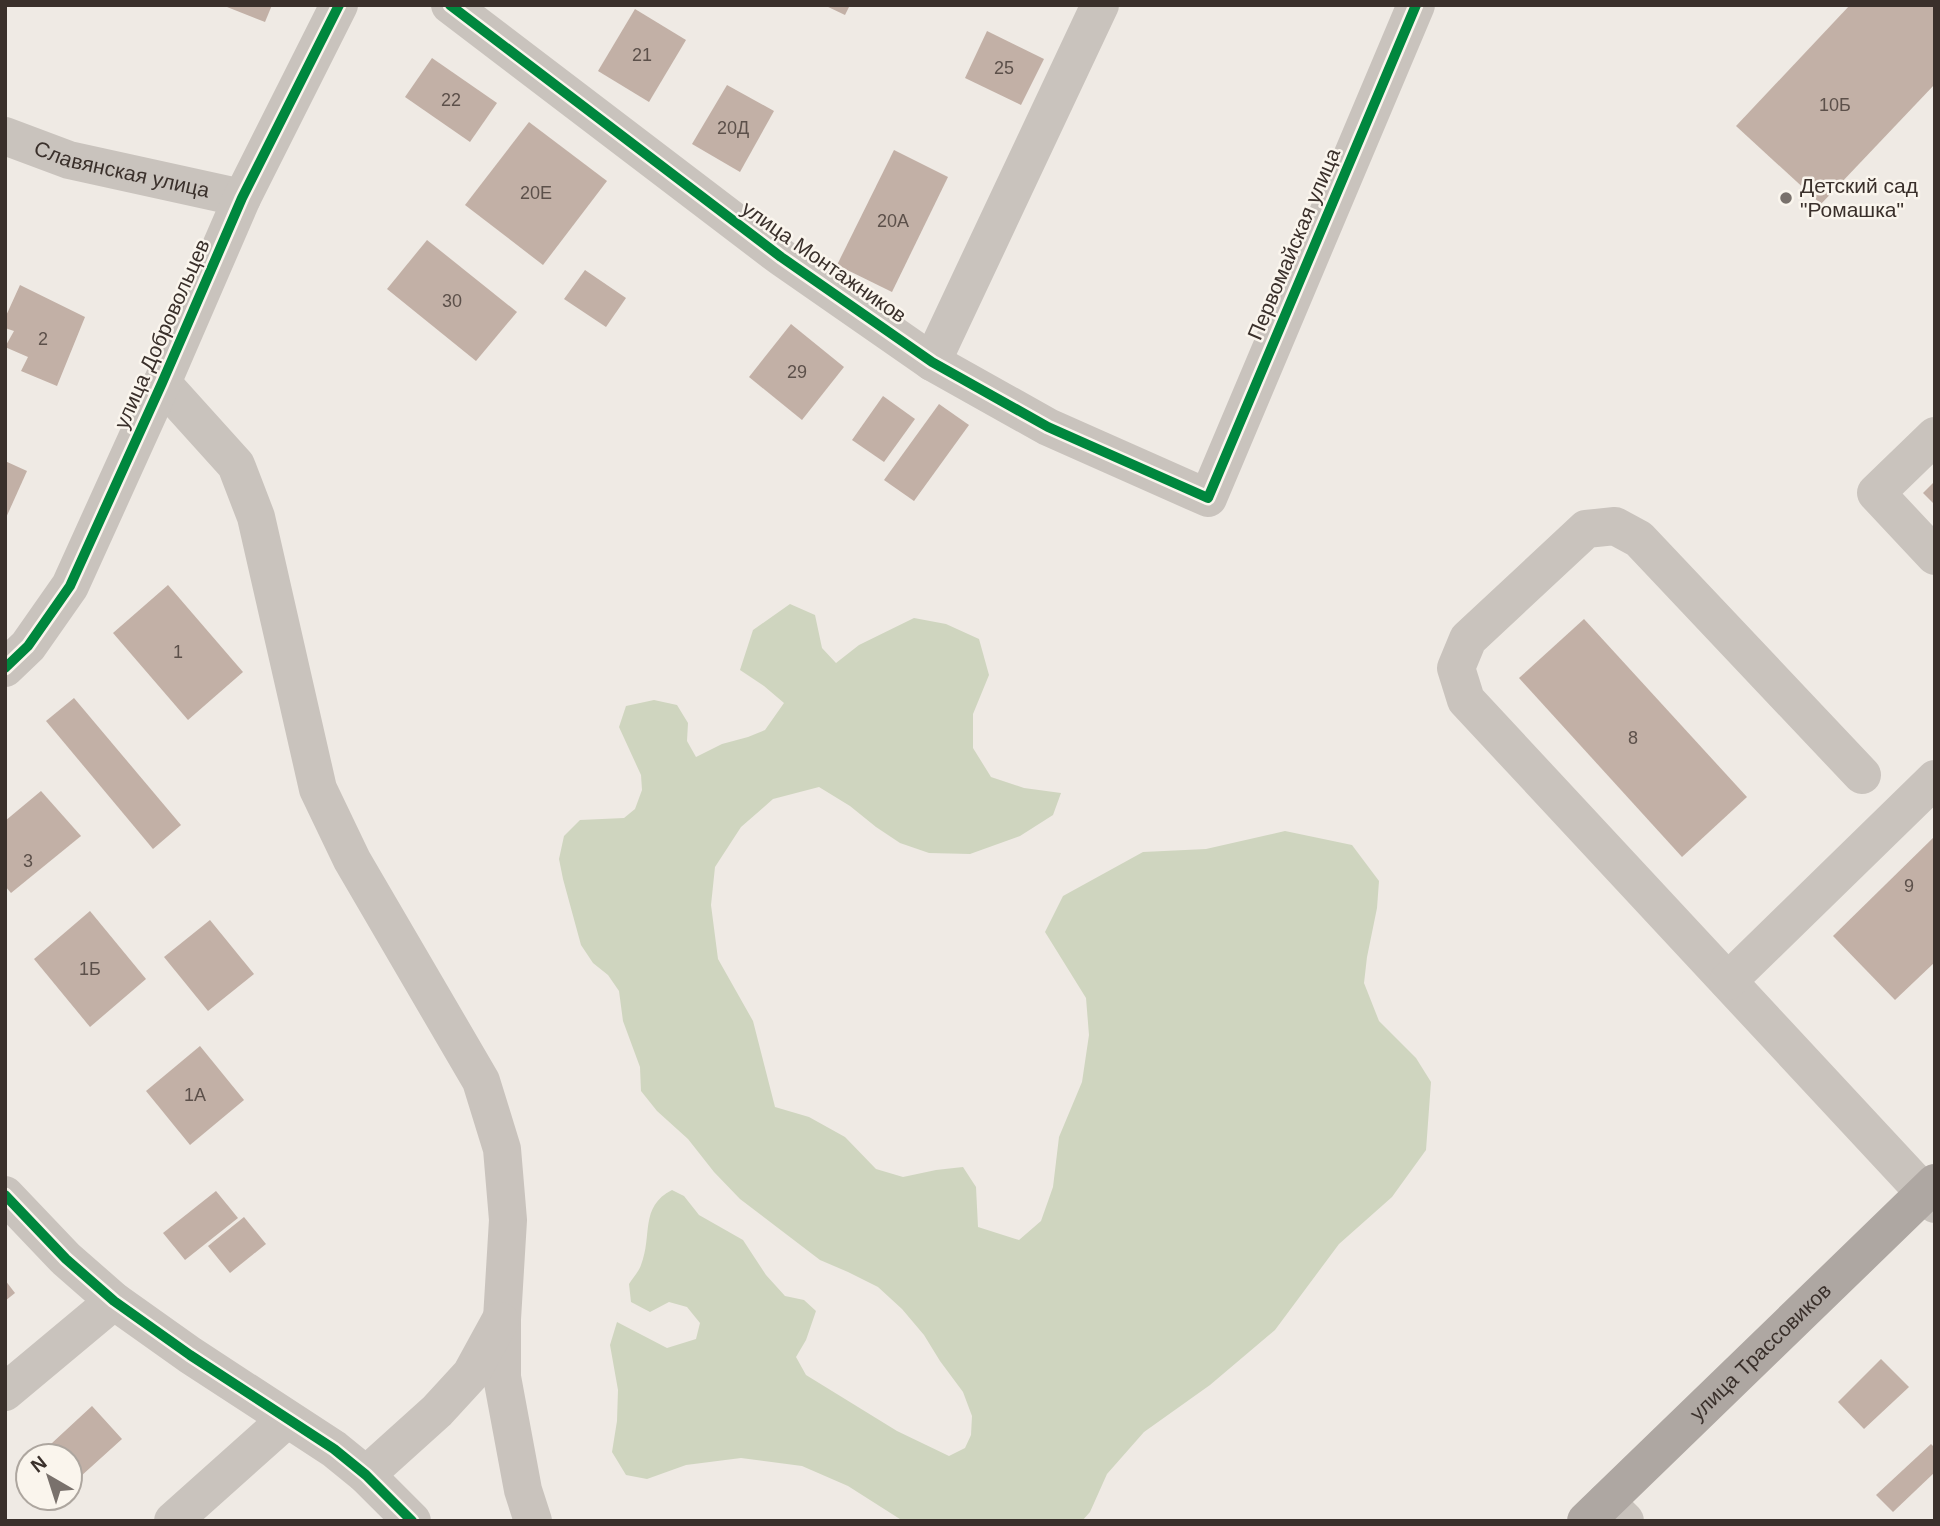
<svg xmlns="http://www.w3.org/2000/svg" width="1940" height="1526" font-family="Helvetica,sans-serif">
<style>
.green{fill:#cfd5bf}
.building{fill:#c2b0a6}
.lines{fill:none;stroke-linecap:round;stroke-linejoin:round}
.minor{stroke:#c9c3bd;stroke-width:38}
.major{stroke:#aea7a2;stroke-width:38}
.cycleway-casing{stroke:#faf5ed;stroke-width:15}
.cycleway{stroke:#00873e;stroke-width:10}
.poi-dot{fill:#79716c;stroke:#faf5ed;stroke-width:2.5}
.labels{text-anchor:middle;stroke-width:5;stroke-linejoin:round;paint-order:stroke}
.number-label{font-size:18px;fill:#5c504a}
.street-label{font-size:21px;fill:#3a302b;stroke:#faf5ed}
.poi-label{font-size:21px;fill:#3a302b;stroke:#faf5ed;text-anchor:start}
</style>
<rect width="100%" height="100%" fill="#efeae4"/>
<!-- green -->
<path class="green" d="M790,604L815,615L822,648L836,663L859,645L914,618L946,624L979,639L989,675L973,714V748L991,777L1024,788L1061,793L1053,815L1020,836L970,854L929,853L900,843L876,827L850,806L819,787L773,799L741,827L715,867L711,905L718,959L753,1021L775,1107L809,1117L845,1137L876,1169L903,1177L936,1170L963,1167L976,1187L978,1227L1019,1240L1041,1221L1053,1187L1059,1137L1082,1082L1089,1035L1086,998L1045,932L1063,896L1143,852L1206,849L1285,831L1352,845L1379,881L1377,908L1367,957L1364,983L1379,1021L1416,1058L1431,1082L1426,1150L1392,1197L1339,1244L1275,1330L1210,1385L1144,1432L1107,1474L1090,1512L1082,1521H903L848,1486L802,1466L741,1458L686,1465L647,1479L626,1475L612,1452L617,1421L618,1390L610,1345L617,1322L667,1348L696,1339L700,1323L687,1307L669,1302L650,1312L631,1302L629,1284C633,1278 639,1271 641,1265C653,1235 639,1207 672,1190L684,1196L699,1215L743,1240L766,1275L785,1296L804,1300L816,1311L806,1340L796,1357L806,1375L897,1431L949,1456L965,1448L971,1435L972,1416L963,1392L940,1361L924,1335L902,1309L878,1287L848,1272L820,1260L740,1199L714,1172L688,1139L657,1111L641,1091L640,1067L623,1021L619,991L608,975L593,963L581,945L563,879L559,859L564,836L580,820L624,818L635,809L642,790L641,775L619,727L626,706L654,700L677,705L688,723L687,741L696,757L722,744L748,737L765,730L784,703L764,686L740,670L753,630Z"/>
<!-- building -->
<g class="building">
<path d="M222,5H272L265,22Z"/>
<path d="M824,5H850L845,15Z"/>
<path d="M1850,5H1935V84L1821,204L1736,126Z"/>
<path d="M635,9L686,40L649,102L598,71Z"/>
<path d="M987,31L1044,59L1021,105L965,78Z"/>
<path d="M432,58L497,103L470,142L405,97Z"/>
<path d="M727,85L774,111L740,172L692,144Z"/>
<path d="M529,122L607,181L543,265L465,205Z"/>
<path d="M894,150L948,177L892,292L837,265Z"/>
<path d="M427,240L517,312L476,361L387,289Z"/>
<path d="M585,270L626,298L606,327L564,299Z"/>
<path d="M20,285L85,317L57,386L21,371L28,357L5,347L14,331L5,328V318Z"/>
<path d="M791,324L844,367L802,420L749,377Z"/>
<path d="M883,396L915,419L884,462L852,440Z"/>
<path d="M939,404L969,425L914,501L884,480Z"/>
<path d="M5,461L27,471L5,520Z"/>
<path d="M1935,481V505L1923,493Z"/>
<path d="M168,585L243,672L188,720L113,633Z"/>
<path d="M1584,619L1747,797L1682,857L1519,678Z"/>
<path d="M74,698L181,825L153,849L46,721Z"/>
<path d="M41,791L81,836L11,893L5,886V821Z"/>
<path d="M1935,836V962L1895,1000L1833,936Z"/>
<path d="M90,911L146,979L90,1027L34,959Z"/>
<path d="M210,920L254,974L208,1011L164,957Z"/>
<path d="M200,1046L244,1100L190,1145L146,1091Z"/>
<path d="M216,1191L238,1218L185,1260L163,1233Z"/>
<path d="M244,1217L266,1244L230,1273L208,1246Z"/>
<path d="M5,1280L15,1293L5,1301Z"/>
<path d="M1881,1359L1909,1387L1864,1429L1838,1402Z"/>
<path d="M92,1406L122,1439L70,1486V1456H38Z"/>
<path d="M1931,1444L1935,1448V1472L1893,1512L1876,1495Z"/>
</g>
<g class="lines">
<!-- minor -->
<g class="minor">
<path d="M450,5L781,257L932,362L1048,427L1208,498L1416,5"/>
<path id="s1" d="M5,136L69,160L242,198"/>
<path d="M932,362L1100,5"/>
<path d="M162,383L236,465L256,517L318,789L352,860L481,1081L502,1149L508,1220L502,1319V1377L523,1490L533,1521"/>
<path d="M1935,436L1876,493L1935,556"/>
<path d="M5,668L28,646L70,586L162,383L242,198L339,5"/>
<path d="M1862,775L1639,539L1615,526L1586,529L1468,639L1456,668L1466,700L1935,1204"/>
<path d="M1728,981L1935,779"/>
<path d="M5,1195L66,1259L114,1301L190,1355L334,1449L366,1475L412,1521"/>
<path d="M5,1392L114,1301"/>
<path d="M366,1475L437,1411L471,1374L500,1321"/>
<path d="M1606,1502L1625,1521"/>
<path d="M173,1521L287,1419"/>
</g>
<!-- major -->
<path class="major" id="s2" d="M1586,1521L1935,1183"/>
<!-- cycleway casing -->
<g class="cycleway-casing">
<g id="cycleway">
<path d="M450,5L781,257L932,362L1048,427L1208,498L1416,5"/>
<path d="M5,668L28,646L70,586L162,383L242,198L339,5"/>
<path d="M5,1195L66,1259L114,1301L190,1355L334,1449L366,1475L412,1521"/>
</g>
</g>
<!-- cycleway -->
<use href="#cycleway" class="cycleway"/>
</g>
<!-- markers -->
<circle class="poi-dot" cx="1786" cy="198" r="7"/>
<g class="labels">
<!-- number labels -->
<g class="number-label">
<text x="642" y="61">21</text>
<text x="1004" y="74">25</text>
<text x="451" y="106">22</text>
<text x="1835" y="111">10Б</text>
<text x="733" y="134">20Д</text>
<text x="536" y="199">20Е</text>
<text x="893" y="227">20А</text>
<text x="452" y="307">30</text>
<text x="43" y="345">2</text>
<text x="797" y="378">29</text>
<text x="178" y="658">1</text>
<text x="1633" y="744">8</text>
<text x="28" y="867">3</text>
<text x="1909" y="892">9</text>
<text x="90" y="975">1Б</text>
<text x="195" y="1101">1А</text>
</g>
<!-- street labels -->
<g class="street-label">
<text dy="7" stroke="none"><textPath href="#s1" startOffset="122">Славянская улица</textPath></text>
<text transform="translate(1294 244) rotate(-67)" y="7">Первомайская улица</text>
<text transform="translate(824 262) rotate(35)" y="7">улица Монтажников</text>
<text transform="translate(162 334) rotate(-66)" y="7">улица Добровольцев</text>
<text dy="7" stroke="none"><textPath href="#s2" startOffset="243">улица Трассовиков</textPath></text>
</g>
<!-- poi labels -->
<g class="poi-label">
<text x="1800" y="193">Детский сад<tspan x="1800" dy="24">"Ромашка"</tspan></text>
</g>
</g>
<!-- border -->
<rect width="1940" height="1526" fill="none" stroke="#3a302b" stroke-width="14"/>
<!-- north arrow -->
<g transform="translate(49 1477) rotate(321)"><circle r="33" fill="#faf5ed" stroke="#ada69f" stroke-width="2"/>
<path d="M0-5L12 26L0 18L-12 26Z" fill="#79716c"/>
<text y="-10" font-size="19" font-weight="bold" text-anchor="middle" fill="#3a302b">N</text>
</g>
</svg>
